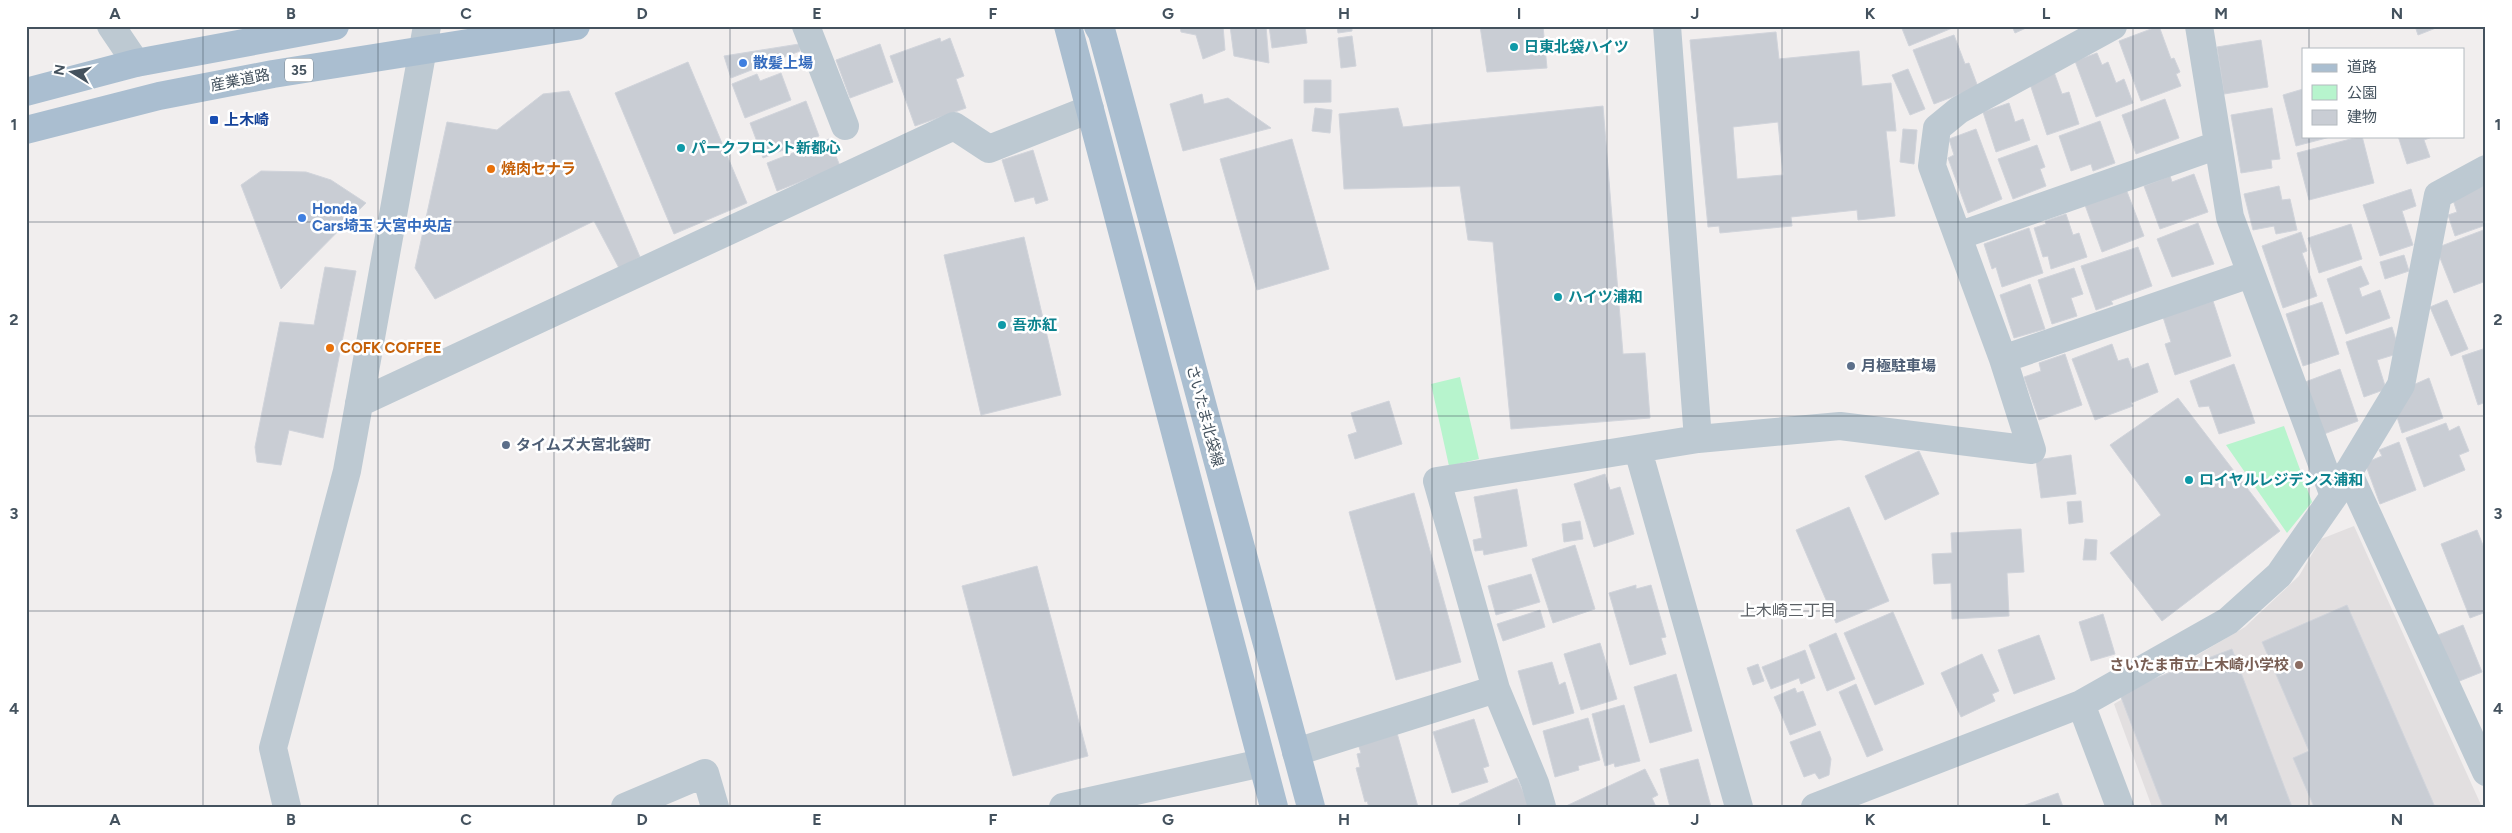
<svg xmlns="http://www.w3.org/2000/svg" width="2512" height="833" font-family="Figtree,'Noto Sans JP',sans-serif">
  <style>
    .education { fill: #e2dfe0 }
    .green { fill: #b7f4cd }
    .building { fill: #c9cdd4; stroke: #d1d4db; fill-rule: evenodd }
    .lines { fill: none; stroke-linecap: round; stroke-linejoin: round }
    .minor { stroke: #bdc9d2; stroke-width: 28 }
    .major { stroke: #aabed0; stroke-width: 28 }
    .grid { fill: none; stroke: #44525e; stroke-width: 1; stroke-opacity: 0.55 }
    .culture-dot { fill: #0f9aa8; stroke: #fff; stroke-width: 2 }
    .shop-dot { fill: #3f7fe0; stroke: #fff; stroke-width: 2 }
    .transit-dot { fill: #1a4fb4; stroke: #fff; stroke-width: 2 }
    .food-dot { fill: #e8710a; stroke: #fff; stroke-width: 2 }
    .service-dot { fill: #5c6f8a; stroke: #fff; stroke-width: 2 }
    .education-dot { fill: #8d6e63; stroke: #fff; stroke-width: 2 }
    .labels { text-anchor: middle; stroke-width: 5; stroke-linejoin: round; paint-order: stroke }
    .shield { fill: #fff; stroke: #7c868e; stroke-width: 1 }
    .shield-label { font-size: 14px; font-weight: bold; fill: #44525e }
    .culture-label { font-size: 15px; font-weight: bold; fill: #0d838f; stroke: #fff; text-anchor: start }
    .shop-label { font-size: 15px; font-weight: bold; fill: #366cbe; stroke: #fff; text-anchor: start }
    .street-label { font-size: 15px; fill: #44525e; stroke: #fff }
    .transit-label { font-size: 15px; font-weight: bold; fill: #164399; stroke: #fff; text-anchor: start }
    .food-label { font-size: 15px; font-weight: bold; fill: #c56008; stroke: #fff; text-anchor: start }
    .service-label { font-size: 15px; font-weight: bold; fill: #4e5e75; stroke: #fff; text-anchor: start }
    .education-label { font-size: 15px; font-weight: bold; fill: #785e54; stroke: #fff; text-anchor: end }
    .neighbourhood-label { font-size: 16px; fill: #5a5f64; stroke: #fff }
    .neatline { fill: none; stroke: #44525e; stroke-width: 2 }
    .grid-label { font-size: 16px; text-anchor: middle; font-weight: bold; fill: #44525e }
  </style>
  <rect width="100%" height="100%" fill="#f1eeee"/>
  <path class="education" d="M2354,526L2482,807H2152L2114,704L2245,627L2299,576L2321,539Z"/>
  <path class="green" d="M1460,377L1479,459L1449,466L1431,384Z
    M2284,426L2312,502L2287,533L2226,445Z"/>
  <path class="building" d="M1180,26H1223L1225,50L1203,59L1196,35L1181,32Z
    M1230,26H1266L1269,63L1234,56Z
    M1269,26H1305L1307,43L1272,48Z
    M1337,26H1352V31L1338,33Z
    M1480,26H1543L1547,68L1487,72Z
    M1901,26H1957L1909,46Z
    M2012,26H2025L2026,28L2015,33Z
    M2159,26L2171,59L2174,58L2180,72L2176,74L2181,86L2141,101L2119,41Z
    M2415,26H2441L2418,35Z
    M1776,32L1779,59L1859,51L1862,86L1891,83L1896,131H1886L1895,216L1858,220L1857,210L1791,217L1792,226L1720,233L1719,226L1708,227L1690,40ZM1778,122L1783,175L1737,179L1733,127Z
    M1954,35L1965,64L1969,63L1978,87L1934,104L1913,50Z
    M1352,36L1356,66L1341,68L1338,38Z
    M940,38L941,42L950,38L964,76L956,79L966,108L915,126L890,56Z
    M2261,40L2268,87L2224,94L2217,47Z
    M799,44L800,51L731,78L724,56Z
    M880,44L893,82L850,98L836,60Z
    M2097,53L2102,65L2108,62L2116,83L2124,79L2133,103L2096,117L2075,61Z
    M688,62L747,203L674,234L615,93Z
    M1908,69L1925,109L1910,115L1892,75Z
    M2054,72L2062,94L2069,92L2079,124L2047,135L2029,81Z
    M781,73L791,100L745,118L732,84L757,74L760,81Z
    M1304,80H1331V102L1304,103Z
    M2303,89V136H2334L2296,146L2283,95Z
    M569,91L640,257L619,268L594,221L435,299L415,268L447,122L497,130L543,94Z
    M1202,94L1204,104L1228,98L1271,128L1183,151L1170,104Z
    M2165,99L2179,138L2136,154L2122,115Z
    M806,101L819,136L763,158L750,123Z
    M2009,103L2015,122L2023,119L2030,140L1996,152L1983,112Z
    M1603,106L1623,354L1645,353L1650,418L1511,429L1493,242L1468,240L1460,186L1344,189L1339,114L1398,108L1403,127Z
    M1315,108L1332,110L1330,133L1312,131Z
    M2272,108L2280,159L2271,160L2272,168L2241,173L2231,115Z
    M2100,121L2115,163L2093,171L2091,164L2071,171L2059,136Z
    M1903,129L1917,130L1914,164L1900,162Z
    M1976,129L2002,199L1968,213L1948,158L1954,155L1949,139Z
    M2362,136L2374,183L2309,200L2297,153Z
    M2398,136H2435L2424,140L2430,157L2407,164Z
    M829,139L840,166L777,191L767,163Z
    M1292,139L1329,269L1257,290L1220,159Z
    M2037,145L2045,167L2040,169L2046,186L2013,199L1998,159Z
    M1033,150L1048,200L1036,204L1034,197L1015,202L1002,160Z
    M261,171L306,172L331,180L366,203L281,289L241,185Z
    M2194,174L2208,212L2160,229L2144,186L2170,176L2172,182Z
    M2486,185V225L2455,236L2448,215L2457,212L2452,197Z
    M2279,186L2282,200L2290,199L2297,230L2276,234L2274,226L2253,230L2244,194Z
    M2126,189L2144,236L2102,252L2085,205Z
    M2411,189L2416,206L2402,211L2413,245L2380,256L2363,205Z
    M2066,214L2073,235L2079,233L2087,257L2051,269L2048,256L2043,257L2034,228L2046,224L2045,221Z
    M2198,223L2214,264L2172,277L2157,239Z
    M2351,224L2362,259L2319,273L2308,238Z
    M2029,228L2043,273L2002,287L1996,267L1992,269L1984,244Z
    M2486,229V281L2454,293L2436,248Z
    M2301,232L2307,251L2302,253L2317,296L2283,308L2262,246Z
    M1024,237L1061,395L981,415L944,255Z
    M2138,247L2152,286L2111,301L2113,304L2096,310L2081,266Z
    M2404,255L2409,271L2385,279L2380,262Z
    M2361,266L2369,284L2359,288L2362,297L2380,290L2390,318L2346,334L2327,279Z
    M325,267L356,271L323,438L289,430L281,465L257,462L255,447L280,322L314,325Z
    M2074,268L2083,294L2071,298L2077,316L2052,324L2038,280Z
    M2030,284L2045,329L2014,338L2000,295Z
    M2447,300L2468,349L2451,356L2430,307Z
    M2213,301L2231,356L2175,375L2165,344L2171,342L2163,317Z
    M2322,302L2339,354L2303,366L2286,314Z
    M2392,327L2400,353L2377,360L2386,389L2364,397L2346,342Z
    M2112,344L2118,361L2128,358L2132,369L2148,363L2158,392L2131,403L2133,406L2095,420L2072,359Z
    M2486,348V402L2478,405L2462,356Z
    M2065,354L2082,405L2039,420L2024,377L2041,371L2039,363Z
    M2234,364L2255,423L2219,434L2209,406L2199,407L2190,381Z
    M2340,369L2358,421L2324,434L2305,382Z
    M2429,378L2443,418L2402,433L2397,417L2413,385Z
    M2178,398L2280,531L2162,621L2110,553L2161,515L2110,445Z
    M1389,401L1402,444L1355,459L1348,435L1357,432L1351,413Z
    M2446,423L2449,431L2459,426L2469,451L2459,455L2465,470L2424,487L2406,438Z
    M2399,442L2416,490L2380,504L2365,463L2382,456L2379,450Z
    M1919,451L1939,494L1885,520L1865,476Z
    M2071,455L2076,494L2041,498L2036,460Z
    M1605,474L1610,490L1620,487L1634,534L1594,547L1574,484Z
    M1517,489L1527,546L1484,555L1483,550L1475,551L1473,540L1482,538L1474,497Z
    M1414,493L1461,662L1396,680L1349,512Z
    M2081,501L2083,522L2069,524L2067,502Z
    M1849,507L1889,601L1836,623L1796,530Z
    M1580,521L1583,539L1564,542L1562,524Z
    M2021,529L2024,572L2007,573L2009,616L1952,619L1951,583L1934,584L1932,554L1952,553L1951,533Z
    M2477,530L2486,553V612L2470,618L2441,544Z
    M2085,539L2097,540L2096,560H2083Z
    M1575,545L1595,609L1553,623L1532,559Z
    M1037,566L1088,756L1013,776L962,586Z
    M1531,574L1540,602L1496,615L1488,586Z
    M1636,585V589L1651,585L1666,637L1661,638L1666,654L1630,665L1609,593Z
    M2347,605L2435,807H2314L2293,758L2309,751L2262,642Z
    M1540,610L1545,627L1503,641L1497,624Z
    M1893,612L1924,684L1875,705L1844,633Z
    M2103,614L2115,654L2091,661L2079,622Z
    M2463,625L2482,672L2452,684L2433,637Z
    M1836,633L1855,679L1827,691L1809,645Z
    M2039,635L2055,679L2014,694L1998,650Z
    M1600,643L1617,699L1581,710L1564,654Z
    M2232,649L2292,807H2163L2119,692Z
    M1805,650L1815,678L1801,684L1799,678L1771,689L1762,667Z
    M1982,654L1999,691L1992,694L1995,701L1961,717L1941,673Z
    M1552,662L1559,685L1565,682L1574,713L1533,725L1518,671Z
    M1758,664L1764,681L1753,685L1747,668Z
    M1676,674L1692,731L1650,743L1634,687Z
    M1856,684L1883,750L1867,757L1839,692Z
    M1795,688L1797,693L1803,691L1816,725L1790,735L1774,697Z
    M1624,705L1640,761L1615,767L1614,763L1605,766L1592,714Z
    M1588,718L1600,760L1578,766L1579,770L1555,777L1543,731Z
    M1474,719L1489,766L1483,768L1488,782L1452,793L1433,732Z
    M1820,731L1831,759L1829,775L1819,779L1815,773L1804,777L1790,742Z
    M1397,733L1418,807H1369L1367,801L1365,802L1356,768L1360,767L1357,754L1361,753L1358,744Z
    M1698,759L1711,807H1670L1660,769Z
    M1645,769L1658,795L1652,798L1656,807H1564Z
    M1517,778L1530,807H1460L1459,804Z
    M2058,793L2063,807H2020Z"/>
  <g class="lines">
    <path class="minor" d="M111,26L136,63
      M806,26L845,126
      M2199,26L2230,217L2334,496
      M1958,236L2218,145
      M2003,359L2250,274
      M359,403L954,126L989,149L1090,109
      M1698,439L1840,426L2032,450L2003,359L1932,166L1937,128L1959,110L2113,26
      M1638,450L1739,807
      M2348,472L2486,772
      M2081,704L2120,807
      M1296,752L1496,689
      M287,807L273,748L347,471L427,26
      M625,807L705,773L715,807
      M1063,807L1262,763
      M1542,807L1535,783L1496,689L1437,481L1698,439L1667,26
      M1815,807L2081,704L2228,621L2279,575L2334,496L2401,385L2438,195L2486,169"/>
    <path class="major" d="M1068,26L1274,807
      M1098,26L1102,33L1311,807
      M26,92L136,63L335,26
      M26,130L159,96L273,74L576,26"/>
  </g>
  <path class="grid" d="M203,26V807M378,26V807M554,26V807M730,26V807M905,26V807M1080,26V807M1256,26V807M1432,26V807M1607,26V807M1782,26V807M1958,26V807M2133,26V807M2309,26V49M2309,136V807M26,222H2486M26,416H2486M26,611H2486"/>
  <g class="culture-dot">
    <circle cx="1514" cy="47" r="5"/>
    <circle cx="681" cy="148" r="5"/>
    <circle cx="1558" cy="297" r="5"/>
    <circle cx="1002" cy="325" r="5"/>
    <circle cx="2189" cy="480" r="5"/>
  </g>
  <g class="shop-dot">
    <circle cx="743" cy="63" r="5"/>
    <circle cx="302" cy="218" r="5"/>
  </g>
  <rect class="transit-dot" x="209" y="115" width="10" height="10" rx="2.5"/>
  <g class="food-dot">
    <circle cx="491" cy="169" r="5"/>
    <circle cx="330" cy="348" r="5"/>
  </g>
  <g class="service-dot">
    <circle cx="1851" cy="366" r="5"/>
    <circle cx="506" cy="445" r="5"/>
  </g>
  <circle class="education-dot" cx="2299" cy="665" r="5"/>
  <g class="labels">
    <rect class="shield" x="285" y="58.5" width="28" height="23" rx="4"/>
    <g class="shield-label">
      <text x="299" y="75">35</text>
    </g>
    <g class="culture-label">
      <text x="1524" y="52">日東北袋ハイツ</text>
      <text x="691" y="153">パークフロント新都心</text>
      <text x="1568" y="302">ハイツ浦和</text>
      <text x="1012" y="330">吾亦紅</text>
      <text x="2199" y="485">ロイヤルレジデンス浦和</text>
    </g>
    <g class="shop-label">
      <text x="753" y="68">散髪上場</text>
      <text x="312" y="214">Honda<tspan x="312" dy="17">Cars埼玉 大宮中央店</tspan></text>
    </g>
    <g class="street-label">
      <text transform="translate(240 80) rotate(-11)" y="5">産業道路</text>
      <text transform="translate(1205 416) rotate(75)" y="5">さいたま北袋線</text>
    </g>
    <g class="transit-label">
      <text x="224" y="125">上木崎</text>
    </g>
    <g class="food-label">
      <text x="501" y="174">焼肉セナラ</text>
      <text x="340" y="353">COFK COFFEE</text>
    </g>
    <g class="service-label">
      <text x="1861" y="371">月極駐車場</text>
      <text x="516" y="450">タイムズ大宮北袋町</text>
    </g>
    <g class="education-label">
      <text x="2289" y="670">さいたま市立上木崎小学校</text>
    </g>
    <g class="neighbourhood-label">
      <text x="1788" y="616">上木崎三丁目</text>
    </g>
  </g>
  <rect width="2512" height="833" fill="none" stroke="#ffffff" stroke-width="55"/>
  <rect x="2302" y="48" width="162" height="90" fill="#ffffff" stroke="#b4babf"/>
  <rect x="2312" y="64" width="25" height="8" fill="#aabed0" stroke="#b4babf"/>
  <text x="2347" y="72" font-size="15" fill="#44525e">道路</text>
  <rect x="2312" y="85" width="25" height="15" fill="#b7f4cd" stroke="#b4babf"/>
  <text x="2347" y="98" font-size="15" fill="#44525e">公園</text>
  <rect x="2312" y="110" width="25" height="15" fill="#c9cdd4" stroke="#b4babf"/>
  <text x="2347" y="122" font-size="15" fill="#44525e">建物</text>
  <g transform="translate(72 72) rotate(280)" stroke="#ffffff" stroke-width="4" paint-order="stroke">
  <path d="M0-4L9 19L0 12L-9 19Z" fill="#44525e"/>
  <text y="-8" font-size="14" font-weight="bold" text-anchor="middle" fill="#44525e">N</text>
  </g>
  <rect x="28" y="28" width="2456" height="778" class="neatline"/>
  <g class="grid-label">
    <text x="115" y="19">A</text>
    <text x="291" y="19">B</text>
    <text x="466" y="19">C</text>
    <text x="642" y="19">D</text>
    <text x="817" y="19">E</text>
    <text x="993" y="19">F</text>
    <text x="1168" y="19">G</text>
    <text x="1344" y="19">H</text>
    <text x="1519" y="19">I</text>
    <text x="1695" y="19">J</text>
    <text x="1870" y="19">K</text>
    <text x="2046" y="19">L</text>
    <text x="2221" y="19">M</text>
    <text x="2397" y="19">N</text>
    <text x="14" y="130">1</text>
    <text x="2498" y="130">1</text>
    <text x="14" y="325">2</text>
    <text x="2498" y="325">2</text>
    <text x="14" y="519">3</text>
    <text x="2498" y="519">3</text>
    <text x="14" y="714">4</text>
    <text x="2498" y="714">4</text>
    <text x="115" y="825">A</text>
    <text x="291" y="825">B</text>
    <text x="466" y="825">C</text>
    <text x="642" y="825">D</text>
    <text x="817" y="825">E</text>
    <text x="993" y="825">F</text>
    <text x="1168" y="825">G</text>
    <text x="1344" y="825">H</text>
    <text x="1519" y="825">I</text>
    <text x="1695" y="825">J</text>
    <text x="1870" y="825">K</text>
    <text x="2046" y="825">L</text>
    <text x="2221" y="825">M</text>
    <text x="2397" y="825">N</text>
  </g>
</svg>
